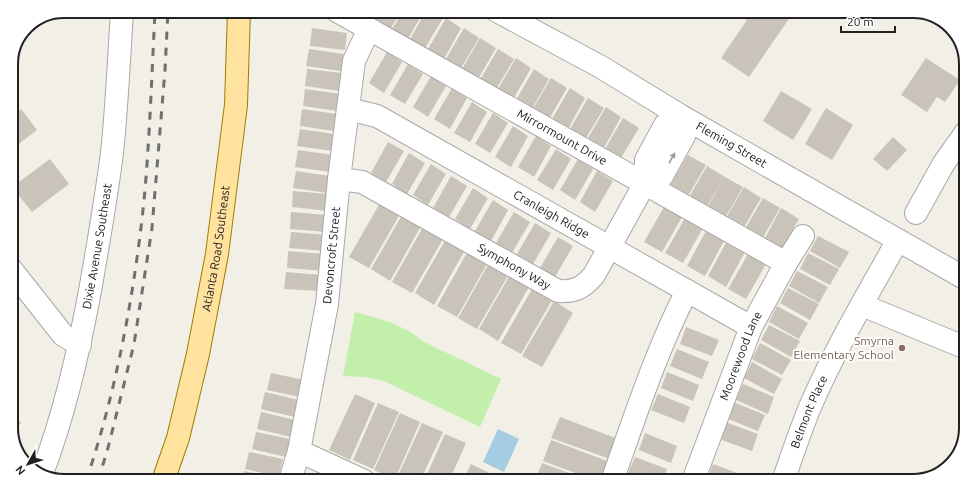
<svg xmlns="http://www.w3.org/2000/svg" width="977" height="492" font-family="Ubuntu,sans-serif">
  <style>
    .grass { fill: #c2efaa }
    .water { fill: #a4cce2 }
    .building { fill: #cac3b9 }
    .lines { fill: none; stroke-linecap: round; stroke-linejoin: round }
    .minor-casing { stroke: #a8a8a8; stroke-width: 24 }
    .major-casing { stroke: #9d7e00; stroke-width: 24 }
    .minor { stroke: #fff; stroke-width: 22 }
    .major { stroke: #ffe29e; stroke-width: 22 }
    .rail { stroke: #6f6f6f; stroke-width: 3; stroke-dasharray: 8 8; stroke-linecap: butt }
    .oneway { fill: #9b9b9b }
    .education-dot { fill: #8d6e63; stroke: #fff; stroke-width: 1.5 }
    .labels { text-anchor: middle; stroke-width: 3.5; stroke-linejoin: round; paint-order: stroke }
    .street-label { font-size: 12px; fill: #212121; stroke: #fff }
    .education-label { font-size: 12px; fill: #785e54; stroke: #fff; text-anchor: end }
    .rim { fill: none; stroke: #212121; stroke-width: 2 }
  </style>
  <rect width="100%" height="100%" fill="#f2efe7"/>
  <path class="grass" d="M355,312L390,322L409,331L424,342L501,379L480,427L384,381L364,377L343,376Z"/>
  <path class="water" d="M498,429L519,439L504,472L483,462Z"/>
  <path class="building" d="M357,11H377L372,20Z
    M380,11H401L391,28L375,19Z
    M403,11H424L408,39L392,29Z
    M426,11H432L443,18L425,48L410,39Z
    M736,11H776L781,14L783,11H790L793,13L749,77L721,58L747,20L736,12Z
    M446,18L461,28L444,59L428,49Z
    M312,28L347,33L345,50L310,46Z
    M464,28L479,38L461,68L446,59Z
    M480,38L496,48L478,79L462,69Z
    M309,49L344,54L341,71L306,66Z
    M498,49L514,59L496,89L480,80Z
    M387,52L402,62L384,93L369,83Z
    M516,58L531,68L514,98L498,89Z
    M926,58L960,80L945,102L937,97L927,112L901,95Z
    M408,64L423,74L405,104L390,95Z
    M307,69L342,73L340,91L305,86Z
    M534,69L549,79L532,109L516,100Z
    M431,76L446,86L428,117L413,107Z
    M551,78L567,88L549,119L533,109Z
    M452,88L467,98L450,129L434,119Z
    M570,88L585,98L568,129L552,119Z
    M305,89L340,94L337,111L303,106Z
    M781,91L812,109L793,140L763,121Z
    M588,98L604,108L586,138L570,129Z
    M472,102L487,112L470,142L454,133Z
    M606,107L621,117L604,148L588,138Z
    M826,108L853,125L832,160L805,144Z
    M21,109L37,130L11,150V117Z
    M302,109L337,114L334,131L300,126Z
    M493,113L508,123L490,153L475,144Z
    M623,118L639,128L621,158L605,149Z
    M513,126L528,136L511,167L495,157Z
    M300,129L334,134L332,151L297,146Z
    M536,136L551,146L534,177L518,167Z
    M893,137L907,150L887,171L873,159Z
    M388,142L404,151L386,182L371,173Z
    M556,149L571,159L553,190L537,180Z
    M298,150L333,155L330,172L295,167Z
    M409,153L425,163L407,194L392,184Z
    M688,155L706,165L688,196L670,186Z
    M50,159L69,184L32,212L12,187Z
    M578,159L593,169L575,200L560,190Z
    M431,164L446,174L428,205L413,195Z
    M707,166L725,177L706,208L689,197Z
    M296,171L330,176L328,193L293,188Z
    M597,171L613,181L595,212L580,202Z
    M451,176L467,186L449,217L433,208Z
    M725,177L743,187L725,218L707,208Z
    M744,187L761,198L743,229L726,218Z
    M473,188L488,198L470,229L455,219Z
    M293,191L329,194L328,211L292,207Z
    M763,198L780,208L762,239L745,229Z
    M493,200L508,210L491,241L475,231Z
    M380,203L400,214L369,268L349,257Z
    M664,207L682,217L662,252L644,242Z
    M781,208L799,219L781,250L764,240Z
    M291,212L327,215L326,232L290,229Z
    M514,212L530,222L512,253L496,243Z
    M402,215L421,226L390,281L371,269Z
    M685,218L703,228L683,263L665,253Z
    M535,223L551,233L533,264L517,254Z
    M423,227L443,239L412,293L392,282Z
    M706,231L724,241L705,276L687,266Z
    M291,232L327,235L325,251L289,248Z
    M818,236L849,252L840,268L810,251Z
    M558,237L573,246L555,277L540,268Z
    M446,239L465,250L434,305L415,293Z
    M727,241L745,252L726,287L708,276Z
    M288,251L324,254L323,271L287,268Z
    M468,251L488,262L457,317L437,306Z
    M808,253L839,269L830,285L800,269Z
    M748,254L766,264L746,299L728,289Z
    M489,263L509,274L477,329L458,318Z
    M797,271L828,287L819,303L789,286Z
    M286,272L322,275L320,291L284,289Z
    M510,275L529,287L498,341L479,329Z
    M788,288L819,304L810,320L780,303Z
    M532,289L552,300L521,354L501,343Z
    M554,301L573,313L542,367L522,356Z
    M777,306L808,323L799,339L769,322Z
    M769,325L800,341L791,357L761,340Z
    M686,327L719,340L712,356L680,344Z
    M760,343L791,360L782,375L752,359Z
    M677,349L709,362L702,379L670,366Z
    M752,362L782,379L774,394L744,378Z
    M667,372L699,385L693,401L661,388Z
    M271,373L304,380L300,397L267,390Z
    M743,384L774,397L768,414L736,400Z
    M265,392L299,400L295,417L261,409Z
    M355,394L375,403L350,460L329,450Z
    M658,394L690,407L684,423L651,410Z
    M733,402L765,415L758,431L726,418Z
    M378,403L399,412L373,469L353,460Z
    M261,412L295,420L291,437L257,429Z
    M400,413L420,422L395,479L374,470Z
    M560,417L618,439L610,459L551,438Z
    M11,418L21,422L13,438L11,432Z
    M725,422L758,434L752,451L719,439Z
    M422,423L443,432L420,481H400L396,480Z
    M256,432L290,439L286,457L252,449Z
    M645,433L677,446L671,463L639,450Z
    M445,434L466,443L449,481H424Z
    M551,440L610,462L602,481H597L543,461Z
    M249,452L283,459L279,477L245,469Z
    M635,457L667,469L662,481H649L628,473Z
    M542,463L590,481H535Z
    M471,464L506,481H463Z
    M713,464L745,476L743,481L707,480Z
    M244,471L277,478V481H242Z"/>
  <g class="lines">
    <defs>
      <g id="minor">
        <path id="s1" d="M337,11L786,263"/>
        <path id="s2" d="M497,11L601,67L681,116L966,279"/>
        <path id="s3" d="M348,109L377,116L751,327"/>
        <path id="s4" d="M339,179L362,182L558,291C575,292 583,288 594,275L645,183L646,160L665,125L681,116L684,136L662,176L645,183"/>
        <path d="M916,213L944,163L966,132"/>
        <path d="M11,269L63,335L80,345"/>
        <path d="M862,305L966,348"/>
        <path d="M299,451L364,481"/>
        <path id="s5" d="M41,476C64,416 78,354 90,291C98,245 106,200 112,153C117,106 119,58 122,11"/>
        <path id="s6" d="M290,481L299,451L327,304L339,179L354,61L369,29"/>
        <path d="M612,481C635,417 656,351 687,291"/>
        <path id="s7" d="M693,481L751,327L786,263L803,236"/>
        <path id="s8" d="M783,481C792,456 800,431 810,407C835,349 867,295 898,240"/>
      </g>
      <g id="major">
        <path id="s9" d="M163,481L178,438L198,354L217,254L236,105L239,11"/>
      </g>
    </defs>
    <use href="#minor" class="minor-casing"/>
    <use href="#major" class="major-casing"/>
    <use href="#minor" class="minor"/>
    <use href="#major" class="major"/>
    <path class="rail" d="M86,481C117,390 136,285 145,190C150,130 152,71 155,11
      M98,481L108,448L134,344L152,228L165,70L168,11"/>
  </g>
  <defs><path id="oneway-solid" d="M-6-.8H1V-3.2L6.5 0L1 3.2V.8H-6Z"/></defs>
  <use class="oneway" href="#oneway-solid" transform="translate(672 158) rotate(-61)"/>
  <circle class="education-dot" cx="902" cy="348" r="4"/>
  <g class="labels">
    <g class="street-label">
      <text dy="4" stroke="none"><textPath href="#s1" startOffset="258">Mirrormount Drive</textPath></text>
      <text dy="4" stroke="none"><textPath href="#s2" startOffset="270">Fleming Street</textPath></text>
      <text dy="4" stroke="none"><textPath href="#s3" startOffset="230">Cranleigh Ridge</textPath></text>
      <text dy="4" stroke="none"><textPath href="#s5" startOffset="237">Dixie Avenue Southeast</textPath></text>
      <text dy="4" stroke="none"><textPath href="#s9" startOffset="239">Atlanta Road Southeast</textPath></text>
      <text dy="4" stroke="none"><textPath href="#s6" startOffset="230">Devoncroft Street</textPath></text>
      <text dy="4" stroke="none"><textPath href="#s4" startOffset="197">Symphony Way</textPath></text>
      <text dy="4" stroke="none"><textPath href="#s7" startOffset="134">Moorewood Lane</textPath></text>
      <text dy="4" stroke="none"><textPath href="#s8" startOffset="74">Belmont Place</textPath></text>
    </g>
    <g class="education-label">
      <text x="894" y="345">Smyrna<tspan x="894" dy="14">Elementary School</tspan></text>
    </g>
  </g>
  <path d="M0 0H977V492H0ZM64 18H913A46 46 0 0 1 959 64V428A46 46 0 0 1 913 474H64A46 46 0 0 1 18 428V64A46 46 0 0 1 64 18Z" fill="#fff" fill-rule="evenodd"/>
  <path class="rim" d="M64 18H913A46 46 0 0 1 959 64V428A46 46 0 0 1 913 474H64A46 46 0 0 1 18 428V64A46 46 0 0 1 64 18Z"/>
  <g transform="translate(28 464) rotate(231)" stroke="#ffffff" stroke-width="3" paint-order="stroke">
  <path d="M0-3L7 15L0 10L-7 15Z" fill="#212121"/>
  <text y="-6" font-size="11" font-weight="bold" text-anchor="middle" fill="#212121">N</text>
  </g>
  <path d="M841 26v6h54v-6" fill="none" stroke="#212121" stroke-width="2"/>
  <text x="847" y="26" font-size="12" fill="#212121" stroke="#ffffff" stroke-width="3" paint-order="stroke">20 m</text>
</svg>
